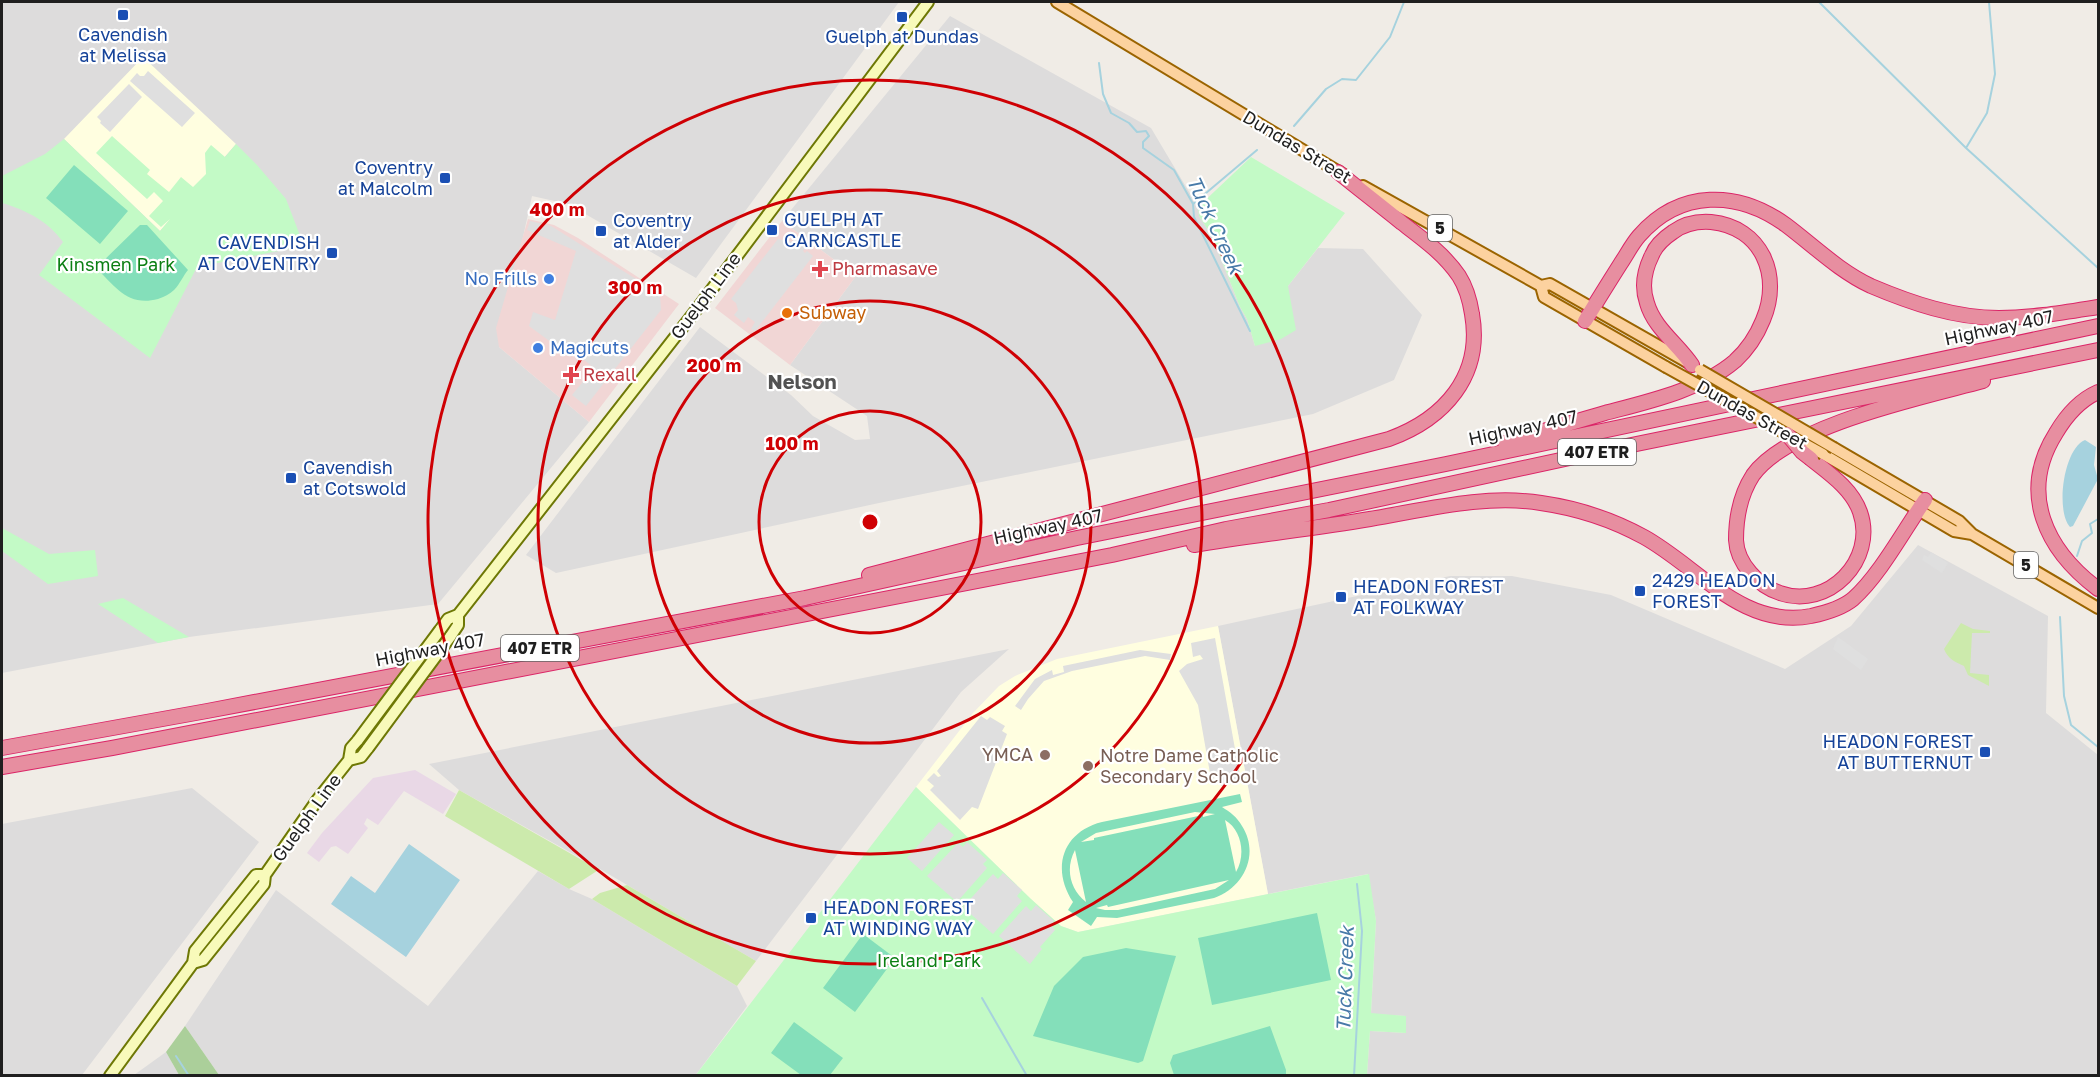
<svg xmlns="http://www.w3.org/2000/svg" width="2100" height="1077" font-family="'Golos Text',sans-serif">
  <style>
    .residential { fill: #dddcdc }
    .commercial { fill: #f1d6d5 }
    .industrial { fill: #e9d8e6 }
    .education { fill: #fffee0 }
    .grass { fill: #cceaac }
    .forest { fill: #abcf9a }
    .park { fill: #c3fac6 }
    .pitch { fill: #84dfba; fill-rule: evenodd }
    .parking { fill: #dfdfdf }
    .water { fill: #a6d2de }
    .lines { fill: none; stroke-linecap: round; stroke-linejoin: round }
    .stream { stroke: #a6d2de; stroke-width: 2 }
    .secondary-casing { stroke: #6e7805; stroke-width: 14 }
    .primary-casing { stroke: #9b6400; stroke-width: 14 }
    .motorway-casing { stroke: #db2567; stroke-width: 16 }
    .secondary { stroke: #f8faba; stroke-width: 10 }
    .primary { stroke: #fcd29f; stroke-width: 10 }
    .motorway { stroke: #e78ea0; stroke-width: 14 }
    .secondary-bridge-casing { stroke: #6e7805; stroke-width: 14; stroke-linecap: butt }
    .primary-bridge-casing { stroke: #9b6400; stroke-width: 14; stroke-linecap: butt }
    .motorway-bridge-casing { stroke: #db2567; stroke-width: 16; stroke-linecap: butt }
    .secondary-bridge { stroke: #f8faba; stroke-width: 10 }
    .primary-bridge { stroke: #fcd29f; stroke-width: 10 }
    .motorway-bridge { stroke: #e78ea0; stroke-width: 14 }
    .ring { fill: none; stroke: #cf0004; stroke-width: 3 }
    .transit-dot { fill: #1a4fb4; stroke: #fff; stroke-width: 2 }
    .health-dot { fill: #e0444e; stroke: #fff; stroke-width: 2 }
    .shop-dot { fill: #3f7fe0; stroke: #fff; stroke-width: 2 }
    .food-dot { fill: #e8710a; stroke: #fff; stroke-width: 2 }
    .education-dot { fill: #8d6e63; stroke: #fff; stroke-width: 2 }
    .labels { text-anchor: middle; stroke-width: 4.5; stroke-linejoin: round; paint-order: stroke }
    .shield { fill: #fff; stroke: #626262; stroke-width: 1.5 }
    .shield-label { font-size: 16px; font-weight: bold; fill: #1f1f1f }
    .transit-label { font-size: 18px; fill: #164399; stroke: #fff; text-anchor: start }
    .street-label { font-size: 18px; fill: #1f1f1f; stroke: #fff }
    .park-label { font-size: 18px; fill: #0b7f13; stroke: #fff }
    .health-label { font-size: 18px; fill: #be3a42; stroke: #fff; text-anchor: start }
    .shop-label { font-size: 18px; fill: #366cbe; stroke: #fff; text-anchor: end }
    .food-label { font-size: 18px; fill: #c56008; stroke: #fff; text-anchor: start }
    .education-label { font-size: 18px; fill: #785e54; stroke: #fff; text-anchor: end }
    .water-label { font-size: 20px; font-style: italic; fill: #487aa8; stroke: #fff }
    .neighbourhood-label { font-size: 20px; font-weight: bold; fill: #525252; stroke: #fff }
    .centre { fill: #cf0004; stroke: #fff; stroke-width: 3 }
    .ring-label { font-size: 18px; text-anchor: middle; font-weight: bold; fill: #cf0004; stroke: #fff; stroke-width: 4.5; stroke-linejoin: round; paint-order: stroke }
  </style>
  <rect width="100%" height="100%" fill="#f0ece6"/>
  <path class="residential" d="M2,2H899L696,278L568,204L532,196L499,347L589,422L438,604L189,637L2,673Z
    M950,16L1151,128L1198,207L1199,216L1212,236L1240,307L1247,319L1255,346L1288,286L1318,248L1363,249L1422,315L1394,380L1313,414L879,503L556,573L526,555L700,327L791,395L813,416L855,440L870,439L867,416L790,365L856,276L782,221Z
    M1918,545L2048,616L2046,713L2098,755V1075H1367L1370,1031L1406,1033V1016L1371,1014L1376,921L1368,874L1268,894L1218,626L1450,576H1512L1611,595L1785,669L1851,626Z
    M1009,649L961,692L756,961L600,869L459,790L429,764Z
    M192,788L259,842L82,1075H2V824Z
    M538,871L569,889L592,899L737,986L747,1006L695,1076L219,1075L185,1026L276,890L428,1006Z
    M166,1052L179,1075H134Z"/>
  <path class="commercial" d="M528,219L554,225L578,238L679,304L589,422L499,347L496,328Z
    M782,221L856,276L790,365L715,308Z"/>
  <path class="industrial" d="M415,770L456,794L443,814L404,791L378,825L367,818L364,824L368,828L348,854L336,846L331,847L319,862L307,853L322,833L373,778Z"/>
  <path class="education" d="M143,57L236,144L160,231L64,139Z
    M1218,626L1268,894L1078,932L1061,926L1031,899L916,787L973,713L999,686L1015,676L1057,659Z"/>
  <path class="grass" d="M1961,623L1973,629L1990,631V633H1972L1970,673L1989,675V686L1968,675L1964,666C1955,662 1948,659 1944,649Z
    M459,790L589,864L600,869L569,889L445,816Z
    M627,885L756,961L737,986L592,899L600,893Z"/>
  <path class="forest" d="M185,1026L219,1075H179L166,1052Z"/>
  <path class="park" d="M112,136L150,170L147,174L169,192L181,177L193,187L206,174L205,153L211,145L225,157L236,144L257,165L286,199L304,246L197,267L150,358L39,275L63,242C48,221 26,210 2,203V176L45,154L64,139L160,231L170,219L161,227L149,216L163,201L154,192L147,199L96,153Z
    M1251,157L1345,213L1288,286L1296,330L1281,339L1255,346L1247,319L1240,307L1212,236L1199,216L1198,207Z
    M2,528L49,554L95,550L98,576L48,584L2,551Z
    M123,598L189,637L158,643L98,604Z
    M916,787L1031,899L1061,926L1078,932L1369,874L1376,921L1371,1013L1406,1016V1033L1370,1031L1367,1075L695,1076Z"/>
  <path class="pitch" d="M74,165L128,211L100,244L46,198Z
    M140,225H147L188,270C183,276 180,284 174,290C170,294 164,297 158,299C128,307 116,287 96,268Z
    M1240,794L1242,802L1222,807C1230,812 1237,817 1242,826C1260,854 1244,888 1214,898L1117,918L1097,917L1091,926L1068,910L1073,902C1051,869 1062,832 1102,822ZM1195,812L1215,814L1203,817V815L1094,838V840L1081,842L1096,833ZM1225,820C1242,830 1246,855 1236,872ZM1075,850L1086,902C1070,889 1065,869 1075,850ZM1229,880L1215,889L1118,910H1105L1096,908L1107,905L1108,907Z
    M1317,913L1331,980L1212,1005L1198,938Z
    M863,934L895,958L855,1012L823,988Z
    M1126,948L1176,956L1143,1061L1138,1063L1033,1036L1054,986L1083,957Z
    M794,1022L843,1058L830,1075H801L771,1053Z
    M1270,1026L1286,1070V1075H1174L1170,1063L1173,1055Z"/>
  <path class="parking" d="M148,71L195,113L182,127L130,81L137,73L140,76H144Z
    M129,84L142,97L110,132L100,123L101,121L97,117Z
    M530,221L551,226L660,294L661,310L586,406L572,395L594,368L563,342L559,348L529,326L533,312L555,320L576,251L527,230Z
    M795,238L807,245L803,251L805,253L807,251L813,256L755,331L751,329L755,322L748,317L744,323L734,315L738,310L736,303L731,299L778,239L792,242Z
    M1931,552L1948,563L1942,573L1922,560L1924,555L1928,557Z
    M1838,637L1868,659L1861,670L1833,649Z
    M1215,638L1241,782L1221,786L1220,777L1211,779L1198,705L1179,671L1187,664L1203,659L1200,655L1193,657L1191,643Z
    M1140,650L1171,654L1170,660L1145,656L1072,671L1044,681L1028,699L1021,710L1015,706L1035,679L1052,670L1053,675L1064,672L1063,666Z
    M981,716L987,720L990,717L1005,726L1002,731L1007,734L978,809L972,807L960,820L930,790L934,786L927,780L934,773L938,777L941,776L937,771Z
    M939,822L954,835L922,871L907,858Z
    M967,842L987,860L983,864L987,868L957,902L927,876L958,843L963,847Z
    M1003,873L1022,890L1017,896L1022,901L993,934L963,907L993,874L998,879Z
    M1036,905L1054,921L1051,925L1055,930L1040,947L1042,949L1030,964L999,936L1026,906L1031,911Z"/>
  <path class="water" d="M2085,440L2096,447L2094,465L2098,479L2073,526L2070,527C2055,510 2064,448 2085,440Z
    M409,844L460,880L406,957L331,904L351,876L375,893Z"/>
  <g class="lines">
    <path class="stream" d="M1819,2L1966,148L2098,268
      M1099,63L1103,94L1111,113L1129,123L1137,132L1146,131L1149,136L1143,142V148L1174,170L1193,204L1194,217L1250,331
      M1294,126L1326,89L1342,79L1356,80L1390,37L1404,2
      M1966,148L1987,113L1995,74L1989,2
      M1193,204L1257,150
      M2077,556L2082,541L2092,533L2090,524L2098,519
      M2060,617L2064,696L2071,725L2098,747
      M982,998L1027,1076
      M176,1056L189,1076
      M1354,1076L1362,931L1357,884"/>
    <defs>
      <path id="secondary" d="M440,630L448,619L458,615L700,305L928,2
        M450,637L458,625V615
        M349,760L361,757L368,748
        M193,963L203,960L264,884L265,875L318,799L349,760L351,748L358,740
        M110,1076L193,963L195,951L256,875H265"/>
      <path id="primary" d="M1057,2L1344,175
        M1363,186L1541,286L1550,284L1687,362
        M1541,286L1544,297L1666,367
        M1834,448L1959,521L1972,534L2098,608
        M1823,454L1954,531L1972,534"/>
      <path id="motorway" d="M1585,321C1597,301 1609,282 1621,263C1627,254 1632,244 1639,236C1680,189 1738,190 1786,225C1814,246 1839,271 1871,286C1911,303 1955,318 1999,318C2032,318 2066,312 2098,307
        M2098,392C2080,400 2066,416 2056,433C2018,493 2046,550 2098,589
        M1505,443C1538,432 1571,423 1605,413C1647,402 1701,390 1735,361C1747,350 1757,335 1763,320C1782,276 1762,227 1711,222C1697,221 1684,224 1673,232C1664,238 1656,245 1652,255C1644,271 1641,286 1647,303C1654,328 1678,344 1692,365
        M1811,459C1830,474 1852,489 1860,512C1877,560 1828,610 1780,593C1758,586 1737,563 1736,540C1736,516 1740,495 1753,475C1789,425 1924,397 1983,381
        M1194,545C1253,535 1311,529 1370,519C1425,510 1484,494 1541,503C1576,508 1613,520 1644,537C1698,567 1743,629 1811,616C1825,613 1842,608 1853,599C1880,575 1904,530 1925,500
        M869,575L1389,439C1444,419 1483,376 1472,314C1470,301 1466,287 1459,276C1444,254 1423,239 1402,223C1381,206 1359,189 1338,172
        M2,748L207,711L805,598L1077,538L1446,464L2098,326
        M2,767L112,748L1112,555L1226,529L1329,510L1602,451L2098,350"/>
    </defs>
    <use href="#secondary" class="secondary-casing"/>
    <use href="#primary" class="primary-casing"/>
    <use href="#motorway" class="motorway-casing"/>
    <use href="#secondary" class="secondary"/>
    <use href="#primary" class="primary"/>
    <use href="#motorway" class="motorway"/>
    <defs>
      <path id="secondary-bridge" d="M358,740L440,630
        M368,748L450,637"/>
      <path id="primary-bridge" d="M1666,367L1823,454
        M1700,370L1834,448"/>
      <path id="motorway-bridge" d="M1787,434L1802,452L1811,459"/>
    </defs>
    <use href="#secondary-bridge" class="secondary-bridge-casing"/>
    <use href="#primary-bridge" class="primary-bridge-casing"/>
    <use href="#motorway-bridge" class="motorway-bridge-casing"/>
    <use href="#secondary-bridge" class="secondary-bridge"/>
    <use href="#primary-bridge" class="primary-bridge"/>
    <use href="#motorway-bridge" class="motorway-bridge"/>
  </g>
  <g class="ring">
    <circle cx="870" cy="522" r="111"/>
    <circle cx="870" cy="522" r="221"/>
    <circle cx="870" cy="522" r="332"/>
    <circle cx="870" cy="522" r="442"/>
  </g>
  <g class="transit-dot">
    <rect x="117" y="9" width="12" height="12" rx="3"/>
    <rect x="896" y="11" width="12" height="12" rx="3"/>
    <rect x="439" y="172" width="12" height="12" rx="3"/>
    <rect x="766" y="224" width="12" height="12" rx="3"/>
    <rect x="595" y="225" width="12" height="12" rx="3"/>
    <rect x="326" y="247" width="12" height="12" rx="3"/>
    <rect x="285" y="472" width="12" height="12" rx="3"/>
    <rect x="1634" y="585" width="12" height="12" rx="3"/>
    <rect x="1335" y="591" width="12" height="12" rx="3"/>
    <rect x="1979" y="746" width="12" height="12" rx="3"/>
    <rect x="805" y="912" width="12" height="12" rx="3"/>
  </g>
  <g class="health-dot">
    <path d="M817 260h6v6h6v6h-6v6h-6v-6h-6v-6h6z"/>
    <path d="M568 366h6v6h6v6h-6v6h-6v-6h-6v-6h6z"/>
  </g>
  <g class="shop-dot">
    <circle cx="549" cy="279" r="6"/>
    <circle cx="538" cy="348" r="6"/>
  </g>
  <circle class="food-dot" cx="787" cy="313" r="6"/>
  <g class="education-dot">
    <circle cx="1045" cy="755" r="6"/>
    <circle cx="1088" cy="766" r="6"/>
  </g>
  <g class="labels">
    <g class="shield">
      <rect x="1428" y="215" width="24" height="26" rx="4.5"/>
      <rect x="1558" y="439" width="78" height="26" rx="4.5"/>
      <rect x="2014" y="552" width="24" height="26" rx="4.5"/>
      <rect x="501" y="635" width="78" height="26" rx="4.5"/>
    </g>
    <g class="shield-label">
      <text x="1440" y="234">5</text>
      <text x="1597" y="458">407 ETR</text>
      <text x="2026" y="571">5</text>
      <text x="540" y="654">407 ETR</text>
    </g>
    <g class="transit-label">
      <text x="123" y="41" text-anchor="middle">Cavendish<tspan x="123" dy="21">at Melissa</tspan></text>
      <text x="902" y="43" text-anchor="middle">Guelph at Dundas</text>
      <text x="433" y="174" text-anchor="end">Coventry<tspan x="433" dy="21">at Malcolm</tspan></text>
      <text x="784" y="226">GUELPH AT<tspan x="784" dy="21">CARNCASTLE</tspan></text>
      <text x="613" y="227">Coventry<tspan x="613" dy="21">at Alder</tspan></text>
      <text x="320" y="249" text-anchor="end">CAVENDISH<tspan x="320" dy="21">AT COVENTRY</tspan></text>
      <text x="303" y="474">Cavendish<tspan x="303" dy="21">at Cotswold</tspan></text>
      <text x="1652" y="587">2429 HEADON<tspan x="1652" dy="21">FOREST</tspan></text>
      <text x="1353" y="593">HEADON FOREST<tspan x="1353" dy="21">AT FOLKWAY</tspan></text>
      <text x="1973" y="748" text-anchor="end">HEADON FOREST<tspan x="1973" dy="21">AT BUTTERNUT</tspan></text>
      <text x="823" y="914">HEADON FOREST<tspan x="823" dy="21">AT WINDING WAY</tspan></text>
    </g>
    <g class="street-label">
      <text transform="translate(1297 147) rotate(31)" y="6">Dundas Street</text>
      <text transform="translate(706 296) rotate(-53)" y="6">Guelph Line</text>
      <text transform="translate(1999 328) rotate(-12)" y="6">Highway 407</text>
      <text transform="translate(1752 415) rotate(29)" y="6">Dundas Street</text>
      <text transform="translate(1523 428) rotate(-12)" y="6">Highway 407</text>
      <text transform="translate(1048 527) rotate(-12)" y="6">Highway 407</text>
      <text transform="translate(430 650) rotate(-11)" y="6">Highway 407</text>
      <text transform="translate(307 818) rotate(-54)" y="6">Guelph Line</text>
    </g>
    <g class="park-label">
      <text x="116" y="271">Kinsmen Park</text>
      <text x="929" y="967">Ireland Park</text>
    </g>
    <g class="health-label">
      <text x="832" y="275">Pharmasave</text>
      <text x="583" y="381">Rexall</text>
    </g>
    <g class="shop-label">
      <text x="537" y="285">No Frills</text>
      <text x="550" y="354" text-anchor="start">Magicuts</text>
    </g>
    <g class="food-label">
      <text x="799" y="319">Subway</text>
    </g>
    <g class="education-label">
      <text x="1033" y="761">YMCA</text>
      <text x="1100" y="762" text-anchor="start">Notre Dame Catholic<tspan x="1100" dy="21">Secondary School</tspan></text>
    </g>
    <g class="water-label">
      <text transform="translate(1215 225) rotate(65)" y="7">Tuck Creek</text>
      <text transform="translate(1345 979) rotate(-88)" y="7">Tuck Creek</text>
    </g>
    <g class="neighbourhood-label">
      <text x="802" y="389">Nelson</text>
    </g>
  </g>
  <circle cx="870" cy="522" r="9" class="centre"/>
  <g class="ring-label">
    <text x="557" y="216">400 m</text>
    <text x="635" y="294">300 m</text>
    <text x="714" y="372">200 m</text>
    <text x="792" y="450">100 m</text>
  </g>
  <rect width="2100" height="1077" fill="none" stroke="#1f1f1f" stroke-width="6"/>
</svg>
